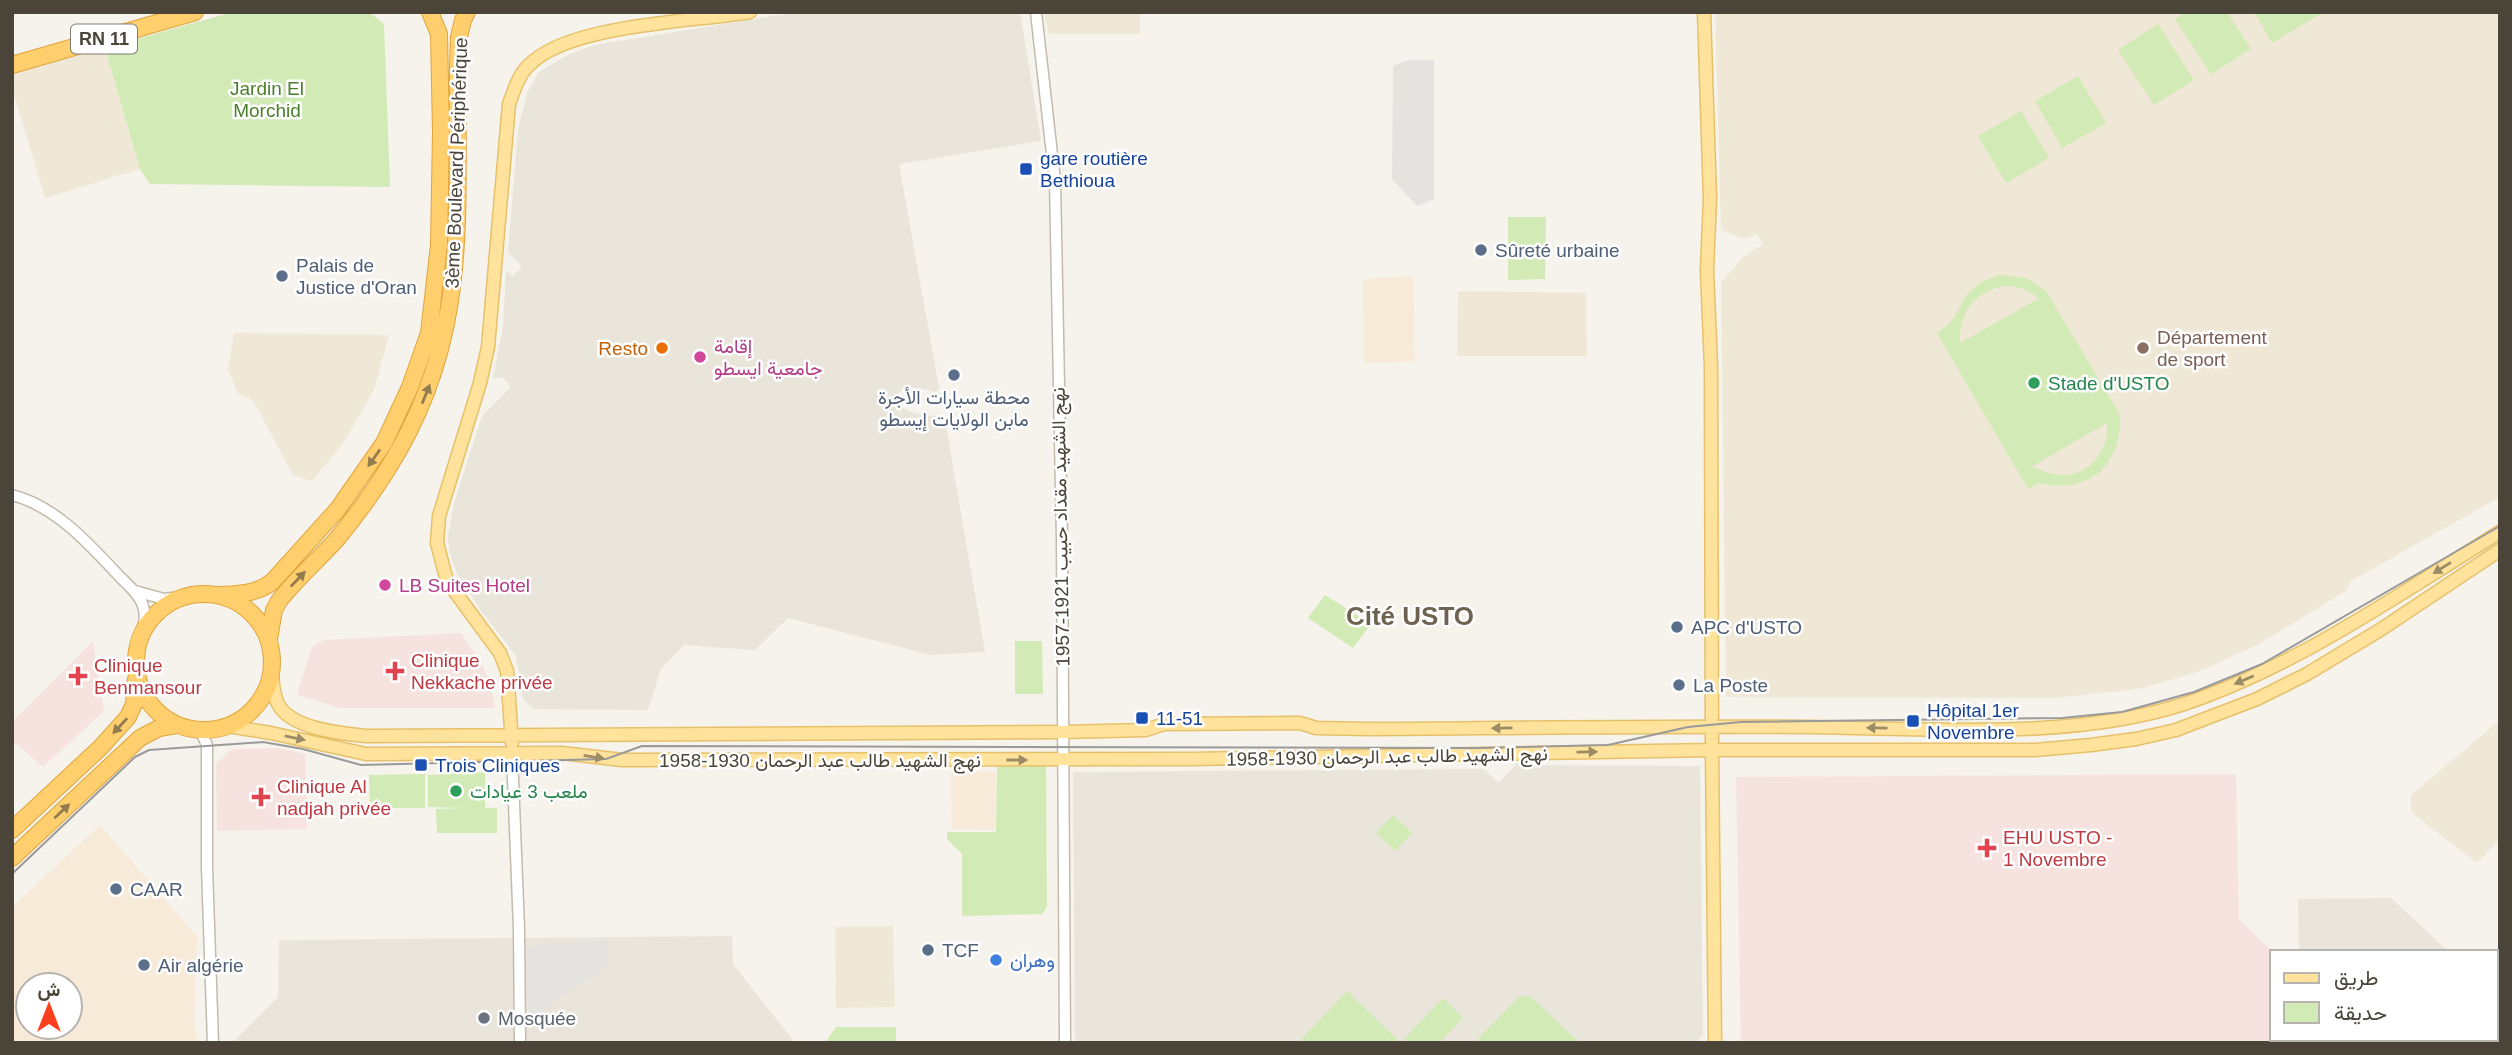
<svg xmlns="http://www.w3.org/2000/svg" width="2512" height="1055" font-family="Helvetica,Vazirmatn,sans-serif">
  <style>
    .residential { fill: #eae5da }
    .commercial { fill: #f7ead8; fill-rule: evenodd }
    .education { fill: #efe8d6 }
    .medical { fill: #f6e3e0 }
    .green { fill: #d2eab5; fill-rule: evenodd }
    .parking { fill: #e5e3e0 }
    .lines { fill: none; stroke-linecap: round; stroke-linejoin: round }
    .minor-casing { stroke: #c2bbae; stroke-width: 13 }
    .major-casing { stroke: #e6c16a; stroke-width: 15 }
    .highway-casing { stroke: #e0a43c; stroke-width: 18 }
    .minor { stroke: #fff; stroke-width: 10 }
    .major { stroke: #ffe39c; stroke-width: 12 }
    .highway { stroke: #ffcf6e; stroke-width: 16 }
    .tram { stroke: #9a9a9a; stroke-width: 2 }
    .oneway { fill: #937c4e }
    .oneway2 { fill: #9c8c66 }
    .transit-dot { fill: #1a4fb4; stroke: #fff; stroke-width: 2.5 }
    .service-dot { fill: #5c6f8a; stroke: #fff; stroke-width: 2.5 }
    .food-dot { fill: #e8710a; stroke: #fff; stroke-width: 2.5 }
    .education-dot { fill: #8d6e63; stroke: #fff; stroke-width: 2.5 }
    .hotel-dot { fill: #d1479c; stroke: #fff; stroke-width: 2.5 }
    .leisure-dot { fill: #2e9e5b; stroke: #fff; stroke-width: 2.5 }
    .health-dot { fill: #e0444e; stroke: #fff; stroke-width: 2.5 }
    .shop-dot { fill: #3f7fe0; stroke: #fff; stroke-width: 2.5 }
    .worship-dot { fill: #6b7280; stroke: #fff; stroke-width: 2.5 }
    .labels { text-anchor: middle; stroke-width: 5; stroke-linejoin: round; paint-order: stroke }
    .shield { fill: #fff; stroke: #817c74; stroke-width: 2 }
    .shield-label { font-size: 18px; font-weight: bold; fill: #4b4439 }
    .park-label { font-size: 19px; fill: #4a7f2a; stroke: #fff }
    .transit-label { font-size: 19px; fill: #164399; stroke: #fff; text-anchor: start }
    .street-label { font-size: 19px; fill: #4b4439; stroke: #fff }
    .service-label { font-size: 19px; fill: #4e5e75; stroke: #fff; text-anchor: start }
    .education-label { font-size: 19px; fill: #785e54; stroke: #fff; text-anchor: start }
    .hotel-label { font-size: 19px; fill: #b23c85; stroke: #fff; text-anchor: start }
    .food-label { font-size: 19px; fill: #c56008; stroke: #fff; text-anchor: end }
    .leisure-label { font-size: 19px; fill: #27864d; stroke: #fff; text-anchor: start }
    .health-label { font-size: 19px; fill: #be3a42; stroke: #fff; text-anchor: start }
    .shop-label { font-size: 19px; fill: #366cbe; stroke: #fff; text-anchor: start }
    .worship-label { font-size: 19px; fill: #5b616d; stroke: #fff; text-anchor: start }
    .district-label { font-size: 26px; font-weight: bold; fill: #6e6250; stroke: #fff }
  </style>
  <rect width="100%" height="100%" fill="#f6f3ec"/>
  <path class="residential" d="M798,12H1020L1041,141L899,164L939,388L936,392L905,386L894,398L901,407L911,412L922,415L939,416L945,420L985,652L931,655L788,618L755,650L684,645L661,669L648,710L534,709L523,699L516,656L481,611L457,574L449,551L448,536L454,503L482,416L511,387L503,377L493,379L503,326L506,270L512,276L522,267L508,252L518,130L527,93L538,73L547,67L570,54L594,45Z
    M1518,762L1522,765L1700,766L1703,1035L1696,1043H1075L1073,772L1484,769L1499,783Z
    M2391,898L2449,952H2299L2298,899Z
    M732,936L733,964L795,1043H232L278,997L279,940Z
    M2300,1039H2435L2431,1043H2300Z"/>
  <path class="commercial" d="M1413,276L1415,361L1364,363L1363,279Z
    M996,771L995,830L952,829L951,773Z
    M100,825L197,937L194,1023L198,1043H12V907ZM28,985H70V1027H28Z"/>
  <path class="education" d="M1044,12H1140V34H1049Z
    M1715,12H2500V497L2351,581L2346,591L2259,644L2198,672L2139,689L2054,698L1726,697L1721,283L1743,257L1763,244L1757,234L1744,239L1721,230Z
    M105,48L140,169L45,198L12,88V73Z
    M1458,291L1586,293L1587,356H1457Z
    M234,333L389,335L374,390L344,442L312,481L293,475L253,400L238,394L228,369Z
    M2500,720V839L2477,863L2411,812V795Z
    M893,926L895,1007L836,1008L835,927Z"/>
  <path class="medical" d="M461,633L480,661L490,682L495,708H340L297,695L312,647L324,640Z
    M93,641L104,711L43,767L12,740V722Z
    M280,748L305,754L307,829L217,831L216,764L232,749Z
    M2236,774L2239,919L2273,952L2272,1039H2287V1043H1741L1736,777Z"/>
  <path class="green" d="M233,12H369L384,24L390,187L150,184L140,169L105,48Z
    M2185,12H2227L2251,49L2211,74L2175,19Z
    M2254,12H2324L2272,43Z
    M2158,24L2194,80L2154,105L2118,50Z
    M2078,76L2106,123L2062,148L2035,101Z
    M2021,111L2049,158L2006,183L1978,136Z
    M1508,217H1546L1545,279L1508,280Z
    M2002,275L2026,278L2046,291L2120,415C2122,465 2090,494 2040,483L2028,489L1937,333C1967,317 1954,285 2002,275ZM2002,286C2016,286 2029,288 2038,299L1960,343C1959,313 1973,294 2002,286ZM2107,423C2110,448 2090,476 2063,475C2051,475 2042,470 2031,467Z
    M1325,595L1371,624L1353,648L1308,618Z
    M1015,641H1042L1043,694H1015Z
    M1046,764L1047,907L1042,914L962,916V854L947,839V832H996L997,765Z
    M485,772V808H497V833H437L436,809L464,808L428,807V775Z
    M425,774V808H370L369,775Z
    M1393,815L1412,833L1395,851L1376,833Z
    M1347,991L1401,1043H1298Z
    M1530,996L1580,1043H1474L1519,997Z
    M1443,998L1463,1018L1439,1043H1408L1404,1039Z
    M836,1027H896V1043H825Z"/>
  <path class="parking" d="M1409,60H1434V199L1417,206L1392,179L1393,66Z
    M608,941V965L529,1018L523,950L535,944Z"/>
  <g class="lines">
    <defs>
      <path id="minor" d="M1036,12L1055,181L1062,540L1065,1043
        M12,495C56,506 90,545 120,577C128,585 140,595 143,606C147,617 143,628 140,639
        M135,591L164,599L182,597
        M200,730L207,745V867L213,1043
        M512,754L519,929L520,1043"/>
      <path id="major" d="M1704,12L1710,199L1707,270L1711,367L1712,750L1715,1043
        M272,676C273,685 274,696 278,704C291,729 340,733 366,736L1062,732L1146,730L1164,724L1300,723L1316,728L1370,729C1516,728 1662,726 1808,727C1928,728 2068,741 2184,704C2297,666 2399,594 2500,532
        M228,726L271,733L366,754L562,753L622,760L1191,759L1712,750H2035L2091,745L2136,739L2176,730L2257,699L2307,674L2380,630L2500,550
        M512,743L507,671L500,653L447,581L437,543L439,516L480,383L488,347L509,104C514,91 518,76 528,66C568,24 692,22 750,12"/>
      <path id="highway" d="M12,65L195,12
        M136 662a68 68 0 1 1 136 0a68 68 0 1 1-136 0Z
        M220,595C239,594 256,594 272,582L338,509L384,443L410,387L429,333L439,245L441,132L439,34L430,12
        M269,639L274,610L279,601C296,579 318,560 337,539C355,517 372,494 387,470C479,325 452,196 459,37L463,20L467,12
        M12,830L101,747L128,717L134,704L136,679
        M12,858L140,738L159,728L177,725"/>
    </defs>
    <use href="#minor" class="minor-casing"/>
    <use href="#major" class="major-casing"/>
    <use href="#highway" class="highway-casing"/>
    <use href="#minor" class="minor"/>
    <use href="#major" class="major"/>
    <use href="#highway" class="highway"/>
    <path class="tram" d="M12,874L135,757L149,750L263,742L303,749L361,765L606,759L642,746L1478,748L1608,745L1688,727L1741,722L2062,718L2122,712L2194,692L2262,664L2500,526"/>
  </g>
  <defs><path id="oneway-solid" d="M-6-.8H1V-3.2L6.5 0L1 3.2V.8H-6Z" transform="scale(1.75)"/></defs>
  <g class="oneway">
    <use href="#oneway-solid" transform="translate(426 394) rotate(-68)"/>
    <use href="#oneway-solid" transform="translate(374 458) rotate(125)"/>
    <use href="#oneway-solid" transform="translate(298 579) rotate(-46)"/>
    <use href="#oneway-solid" transform="translate(120 726) rotate(133)"/>
    <use href="#oneway-solid" transform="translate(62 811) rotate(-43)"/>
  </g>
  <g class="oneway2">
    <use href="#oneway-solid" transform="translate(2442 568) rotate(148)"/>
    <use href="#oneway-solid" transform="translate(2244 680) rotate(157)"/>
    <use href="#oneway-solid" transform="translate(1502 728) rotate(179)"/>
    <use href="#oneway-solid" transform="translate(1877 728) rotate(-179)"/>
    <use href="#oneway-solid" transform="translate(295 738) rotate(12)"/>
    <use href="#oneway-solid" transform="translate(1587 752) rotate(-1)"/>
    <use href="#oneway-solid" transform="translate(594 757) rotate(9)"/>
    <use href="#oneway-solid" transform="translate(1017 760)"/>
  </g>
  <g class="transit-dot">
    <rect x="1019" y="162" width="14" height="14" rx="3.5"/>
    <rect x="1135" y="711" width="14" height="14" rx="3.5"/>
    <rect x="1906" y="714" width="14" height="14" rx="3.5"/>
    <rect x="414" y="758" width="14" height="14" rx="3.5"/>
  </g>
  <g class="service-dot">
    <circle cx="1481" cy="250" r="7"/>
    <circle cx="282" cy="276" r="7"/>
    <circle cx="954" cy="375" r="7"/>
    <circle cx="1677" cy="627" r="7"/>
    <circle cx="1679" cy="685" r="7"/>
    <circle cx="116" cy="889" r="7"/>
    <circle cx="928" cy="950" r="7"/>
    <circle cx="144" cy="965" r="7"/>
  </g>
  <circle class="food-dot" cx="662" cy="348" r="7"/>
  <circle class="education-dot" cx="2143" cy="348" r="7"/>
  <g class="hotel-dot">
    <circle cx="700" cy="357" r="7"/>
    <circle cx="385" cy="585" r="7"/>
  </g>
  <g class="leisure-dot">
    <circle cx="2034" cy="383" r="7"/>
    <circle cx="456" cy="791" r="7"/>
  </g>
  <g class="health-dot">
    <path d="M391.5 660.5h7v7h7v7h-7v7h-7v-7h-7v-7h7z"/>
    <path d="M74.5 665.5h7v7h7v7h-7v7h-7v-7h-7v-7h7z"/>
    <path d="M257.5 786.5h7v7h7v7h-7v7h-7v-7h-7v-7h7z"/>
    <path d="M1983.5 837.5h7v7h7v7h-7v7h-7v-7h-7v-7h7z"/>
  </g>
  <circle class="shop-dot" cx="996" cy="960" r="7"/>
  <circle class="worship-dot" cx="484" cy="1018" r="7"/>
  <g class="labels">
    <rect class="shield" x="71" y="24.5" width="66" height="29" rx="5"/>
    <g class="shield-label">
      <text x="104" y="45">RN 11</text>
    </g>
    <g class="park-label">
      <text x="267" y="95">Jardin El<tspan x="267" dy="22">Morchid</tspan></text>
    </g>
    <g class="transit-label">
      <text x="1040" y="165">gare routière<tspan x="1040" dy="22">Bethioua</tspan></text>
      <text x="1927" y="717">Hôpital 1er<tspan x="1927" dy="22">Novembre</tspan></text>
      <text x="1156" y="725">11-51</text>
      <text x="435" y="772">Trois Cliniques</text>
    </g>
    <g class="street-label">
      <text transform="translate(456 163) rotate(-88)" y="7">3ème Boulevard Périphérique</text>
      <text transform="translate(1060 527) rotate(-91)" y="7">نهج الشهيد مقداد حبيب 1921-1957</text>
      <text transform="translate(1387 756) rotate(-1)" y="7">نهج الشهيد طالب عبد الرحمان 1930-1958</text>
      <text x="820" y="767">نهج الشهيد طالب عبد الرحمان 1930-1958</text>
    </g>
    <g class="service-label">
      <text x="1495" y="257">Sûreté urbaine</text>
      <text x="296" y="272">Palais de<tspan x="296" dy="22">Justice d'Oran</tspan></text>
      <text x="954" y="404" text-anchor="middle">محطة سيارات الأجرة<tspan x="954" dy="22">مابن الولايات إيسطو</tspan></text>
      <text x="1691" y="634">APC d'USTO</text>
      <text x="1693" y="692">La Poste</text>
      <text x="130" y="896">CAAR</text>
      <text x="942" y="957">TCF</text>
      <text x="158" y="972">Air algérie</text>
    </g>
    <g class="education-label">
      <text x="2157" y="344">Département<tspan x="2157" dy="22">de sport</tspan></text>
    </g>
    <g class="hotel-label">
      <text x="714" y="353">إقامة<tspan x="714" dy="22">جامعية ايسطو</tspan></text>
      <text x="399" y="592">LB Suites Hotel</text>
    </g>
    <g class="food-label">
      <text x="648" y="355">Resto</text>
    </g>
    <g class="leisure-label">
      <text x="2048" y="390">Stade d'USTO</text>
      <text x="470" y="798">ملعب 3 عيادات</text>
    </g>
    <g class="health-label">
      <text x="411" y="667">Clinique<tspan x="411" dy="22">Nekkache privée</tspan></text>
      <text x="94" y="672">Clinique<tspan x="94" dy="22">Benmansour</tspan></text>
      <text x="277" y="793">Clinique Al<tspan x="277" dy="22">nadjah privée</tspan></text>
      <text x="2003" y="844">EHU USTO -<tspan x="2003" dy="22">1 Novembre</tspan></text>
    </g>
    <g class="shop-label">
      <text x="1010" y="967">وهران</text>
    </g>
    <g class="worship-label">
      <text x="498" y="1025">Mosquée</text>
    </g>
    <g class="district-label">
      <text x="1410" y="625">Cité USTO</text>
    </g>
  </g>
  <rect width="2512" height="1055" fill="none" stroke="#4b4439" stroke-width="28"/>
  <rect x="2270" y="950" width="228" height="91" fill="#ffffff" stroke="#b7b4b0" stroke-width="2"/>
  <rect x="2284" y="973" width="35" height="10" fill="#ffe39c" stroke="#b7b4b0" stroke-width="2"/>
  <text x="2334" y="985" font-size="21" fill="#4b4439">طريق</text>
  <rect x="2284" y="1002" width="35" height="21" fill="#d2eab5" stroke="#b7b4b0" stroke-width="2"/>
  <text x="2334" y="1020" font-size="21" fill="#4b4439">حديقة</text>
  <g transform="translate(49 1006)"><circle r="33" fill="#ffffff" stroke="#b7b4b0" stroke-width="2"/>
  <path d="M0-5L12 26L0 18L-12 26Z" fill="#fc3f1d"/>
  <text y="-10" font-size="19" font-weight="bold" text-anchor="middle" fill="#4b4439">ش</text>
  </g>
</svg>
